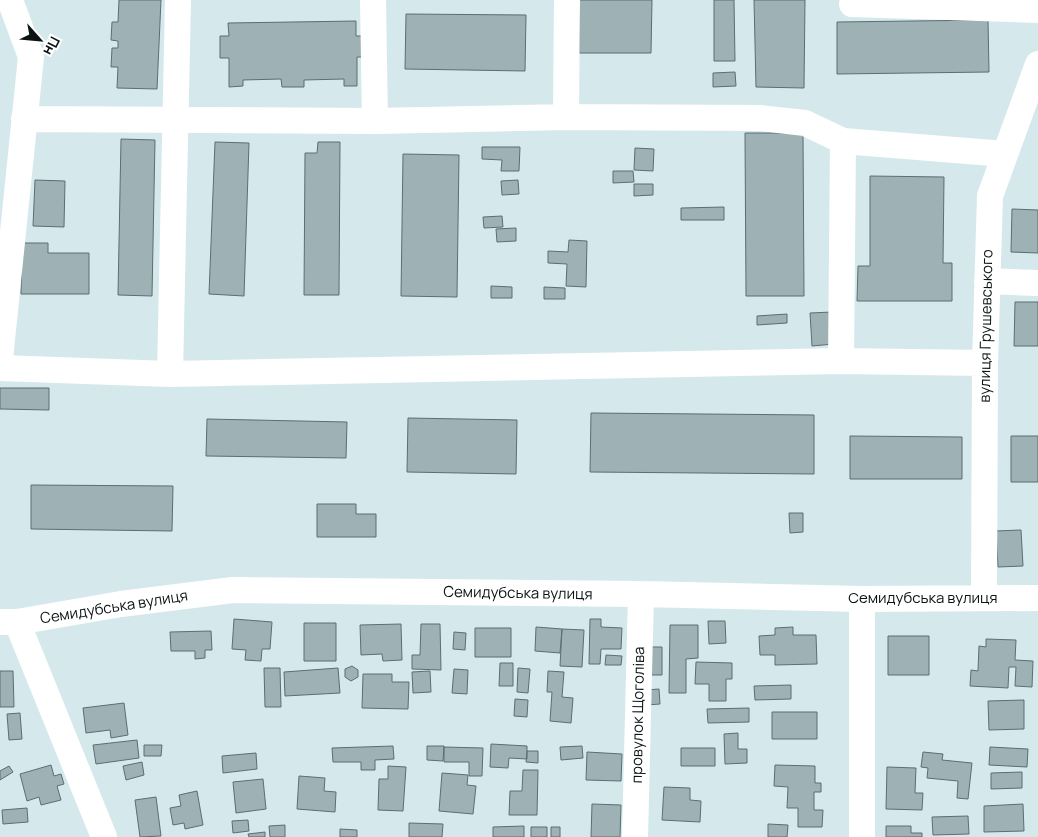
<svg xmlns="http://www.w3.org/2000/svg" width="1038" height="837" font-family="Manrope,sans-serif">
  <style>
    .building { fill: #9eb1b5; stroke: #5b6e71 }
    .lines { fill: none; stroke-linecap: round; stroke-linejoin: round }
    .minor { stroke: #fff; stroke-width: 26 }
    .labels { text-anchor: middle; stroke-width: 4; stroke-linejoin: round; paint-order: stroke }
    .street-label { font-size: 15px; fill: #0c1314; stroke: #fff }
  </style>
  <rect width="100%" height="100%" fill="#d5e9ed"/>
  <path class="building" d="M119,0H161L157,89L117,88L118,67H111L112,48H118V41L111,40L112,22H118Z
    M579,0H652L651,53H579Z
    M714,0H734L735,61H714Z
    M754,0H805L804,88L756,87Z
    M406,14L526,15L525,71L405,69Z
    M988,20L989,72L837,74V22Z
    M356,21V36H366V57H357V86H344V79L304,80V87H282L281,79L243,80V86L229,87V58H220V36H229L228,23Z
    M735,72L736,86L713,87V73Z
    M745,133H803L804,296H746Z
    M121,139L155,140L152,296L118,295Z
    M215,142L249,143L244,296L209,294Z
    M318,142H340L339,295H304L305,153H317Z
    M482,147H520L519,171H501L502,160L482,159Z
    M635,148L654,149L653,171L634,170Z
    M403,154L459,155L457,297L401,296Z
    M613,171H633L634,182L613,183Z
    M870,176L944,177L943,263H952V301H857L858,266H870Z
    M35,180L65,181L64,227L33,226Z
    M518,180L519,194L502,195L501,181Z
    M634,184H653V195L634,196Z
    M724,207V220H681V208Z
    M1012,209L1038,210V253L1011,252Z
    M502,216L503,227L484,228L483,217Z
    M516,228V241L497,242L496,229Z
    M569,240L587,241L586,287L566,286L567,264L548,263V251L568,252Z
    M22,243H48V253H89V294H21Z
    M491,286L512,287V298H491Z
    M544,287L565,288V299H544Z
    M1015,302H1038V346H1014Z
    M832,312L834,344L812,346L810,313Z
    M787,314V323L757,325V316Z
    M0,388H49V410L0,409Z
    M591,413L814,415V474L590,472Z
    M408,418L517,420L516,474L407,472Z
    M207,419L347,422L346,458L206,456Z
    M850,436L962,437V479H850Z
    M1011,436H1038V482H1011Z
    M31,485L173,486L172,531L31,529Z
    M317,504H356V514H376V537H317Z
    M789,513H803V532L790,533Z
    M1021,530L1023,566L998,567L996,531Z
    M234,619L272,622L270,649H262L261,661L245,660L246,650L232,649Z
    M590,619H601V627L622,628L621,649H601L600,664H589Z
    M708,621H725L726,643L709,644Z
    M304,623H336V661H304Z
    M401,624L402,660L383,661L382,654L361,655L360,625Z
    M421,624H440L441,670L412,669V655H420Z
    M670,625H698V658L686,659V693H669Z
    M536,627L562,629L560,653L535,651Z
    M793,627V635H816L817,664L775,665V655H760L759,636L775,635V628Z
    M475,628H511V657H475Z
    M562,629L584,630L582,667L560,666Z
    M211,631L212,650H205V658L195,659V651H171L170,632Z
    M454,632L466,633L465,650L453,649Z
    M888,636H929V675H888Z
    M986,639L1016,640L1015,660L1033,661L1032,687L1015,686L1016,667H1009L1008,688L970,686L971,670L978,671L979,646L986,647Z
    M645,647H662V675H646Z
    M606,655L622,656L621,665H605Z
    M696,662L732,663V679H726V701H709V684H695Z
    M500,663H513V686H499Z
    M352,666L358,670V677L351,681L345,677V669Z
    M264,668H280L281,707H265Z
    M338,668L340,693L285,696L284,672Z
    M518,668L530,669L528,693L517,692Z
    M454,669L468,670L467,694L452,693Z
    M0,671H13L14,707H0Z
    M430,671L431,692L413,693L412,672Z
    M548,671L564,672L562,697L573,698L571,723L550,721L552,692H547Z
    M363,674H392V682H409L408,709L362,708Z
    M791,685V699L755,700L754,686Z
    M659,689L660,704L647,705L646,690Z
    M515,699L528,700L527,717L514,716Z
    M1024,700V729L989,730L988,701Z
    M124,703L128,735L111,738L110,730L86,733L83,708Z
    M749,708V722L708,723L707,709Z
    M772,712H817V739H772Z
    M20,713L22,739L9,740L7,714Z
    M738,733V749H747V763L725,764L724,734Z
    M137,740L139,758L96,764L93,745Z
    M491,744L527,746V759L509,758L508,768L490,767Z
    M144,745H162L161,756H144Z
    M393,746L394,759L375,760V770H361V762H333L332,748Z
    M427,746H444L443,761L427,760Z
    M582,746L583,758L561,760L560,747Z
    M444,747L483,748L482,776H469V762H444Z
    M990,747L1028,749L1027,767L989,765Z
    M681,748H715V766H681Z
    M527,751H538V763L526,762Z
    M587,752L622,754L621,781L586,780Z
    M923,752L943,754L942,760L972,763L968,799L957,798L958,781L927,778L928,768L921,767Z
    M256,753L257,769L223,773L222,756Z
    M142,762L144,775L126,780L123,766Z
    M51,765L54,776L61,774L64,784L57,786L61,800L41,805L39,797L27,801L20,774Z
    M775,765L815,766V783H821V792H814V810H823L822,827H798V808H787L788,787L774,786Z
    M9,766L13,772L0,780V771Z
    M388,766L406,767L403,811L378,810L379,779H388Z
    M887,767L916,768L915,793H923L922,810L886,809Z
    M523,770H538L537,815H509L510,791H522Z
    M1022,772V788L991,789V773Z
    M442,773L468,775L467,785L476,786L473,814L439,811Z
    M299,776L325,778L324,791L336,792L335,812L297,809Z
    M263,779L266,809L236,813L233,782Z
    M664,787L690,788V800L701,801L700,822L662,820Z
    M197,791L203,825L185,829L184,823L173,825L170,808L181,806L179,795Z
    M156,797L161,836L140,837L135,800Z
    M592,804L621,805L620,837H591Z
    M1023,804L1024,831L984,832V806Z
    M27,808L28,822L3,824L2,810Z
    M968,816L969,834L933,835L932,817Z
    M248,820L249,831L233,833L232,821Z
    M409,823L443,824L442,837H409Z
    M768,824L788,825L787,837H768Z
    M285,825V837H270L269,826Z
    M524,826V837H493V827Z
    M886,826H911V833H922V837H886Z
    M531,827H547V837H531Z
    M551,827H560V837H551Z
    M340,829L357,830V837H340Z
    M265,832V837H249L248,834Z"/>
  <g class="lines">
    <path class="minor" d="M373,0L375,121
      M852,4L1038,10
      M566,117L567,0
      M24,119L375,121L566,117L760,118L805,123L843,141L841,361
      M843,141L1005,154
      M987,281L1038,283
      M0,359L31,57L10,0
      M0,368L170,374L841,361L985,363
      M170,374L178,0
      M984,597L985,363L990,196L1038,64
      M0,622H17L121,604L233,590L641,594L862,599L1038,598
      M17,622L104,837
      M635,837L641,594
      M862,837V599"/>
  </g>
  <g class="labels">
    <g class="street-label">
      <text transform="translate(986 326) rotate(-89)" y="5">вулиця Грушевського</text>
      <text transform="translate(518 593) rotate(1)" y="5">Семидубська вулиця</text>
      <text x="923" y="603">Семидубська вулиця</text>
      <text transform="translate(114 607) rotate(-9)" y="5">Семидубська вулиця</text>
      <text transform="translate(638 715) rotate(-89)" y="5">провулок Щоголіва</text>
    </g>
  </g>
  <g transform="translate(40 40) rotate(117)" stroke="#ffffff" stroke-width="4" paint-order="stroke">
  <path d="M0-4L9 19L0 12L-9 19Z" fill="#0c1314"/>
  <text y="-8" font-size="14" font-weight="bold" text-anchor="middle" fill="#0c1314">Пн</text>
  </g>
</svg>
